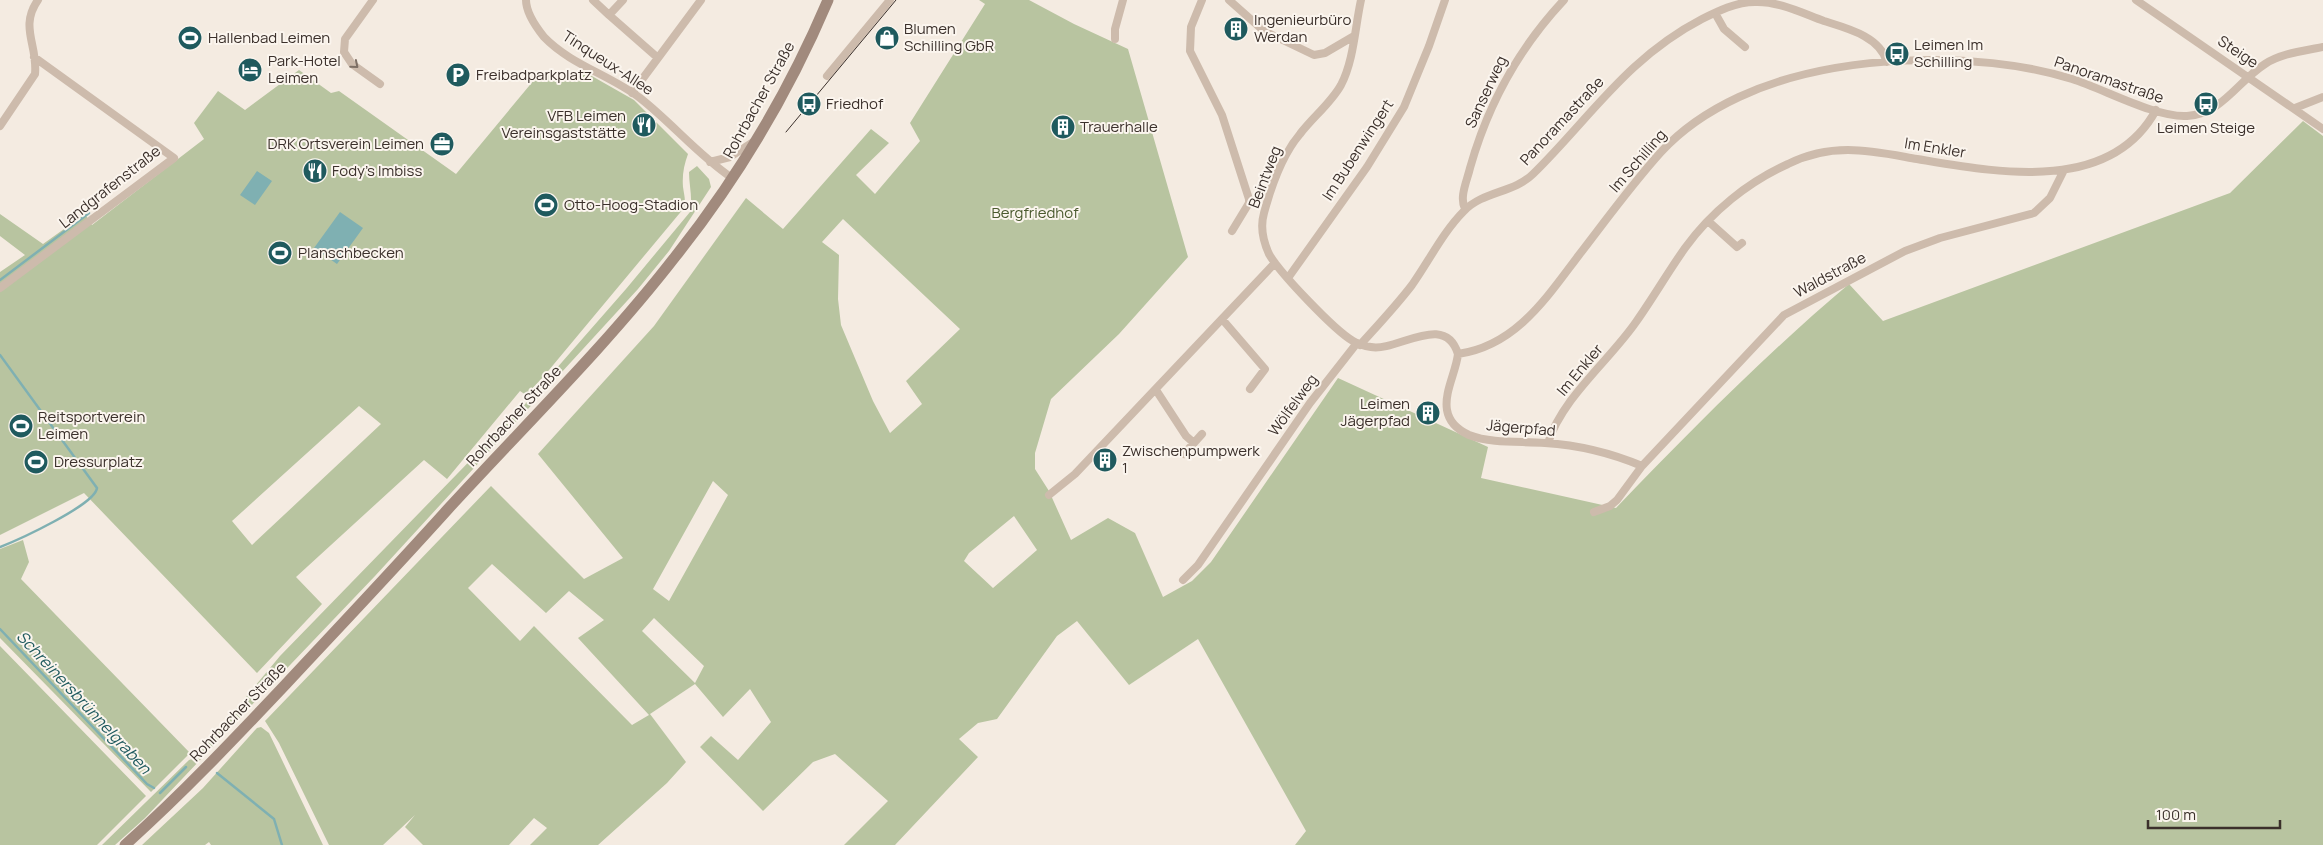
<svg xmlns="http://www.w3.org/2000/svg" width="2323" height="845" font-family="Manrope,sans-serif">
  <style>
    .green { fill: #b8c4a0; fill-rule: evenodd }
    .water { fill: #7fb0b2 }
    .lines { fill: none; stroke-linecap: round; stroke-linejoin: round }
    .stream { stroke: #7fb0b2; stroke-width: 2.5 }
    .street { stroke: #cdbbac; stroke-width: 8 }
    .secondary { stroke: #a18a7d; stroke-width: 11 }
    .tram { stroke: #3b302b; stroke-width: 1 }
    .oneway { stroke: #7d6f65 }
    .labels { text-anchor: middle; stroke-width: 4; stroke-linejoin: round; paint-order: stroke }
    .poi-label { font-size: 15px; fill: #3b302b; stroke: #fbf5ee; text-anchor: start }
    .street-label { font-size: 15px; fill: #3b302b; stroke: #fbf5ee }
    .park-label { font-size: 15px; fill: #4a5a2e; stroke: #fbf5ee }
    .water-label { font-size: 16px; font-style: italic; fill: #1f5a5e; stroke: #fbf5ee }
  </style>
  <rect width="100%" height="100%" fill="#f4ebe1"/>
  <path class="green" d="M979,0H1029L1074,24L1128,49L1188,257L1119,334L1051,399L1035,453V469L1049,491L1071,540L1108,518L1135,533L1163,597L1192,581L1211,562L1338,378L1488,447L1481,478L1616,508C1691,430 1766,354 1849,284L1883,321L2230,193L2303,121L2323,136V845H1295L1306,831L1198,639L1129,685L1077,621L1057,636L997,719L978,723L959,739L978,757L895,845H844L888,801L835,754L813,762L763,811L700,747L711,736L738,760L771,722L750,689L723,717L695,684L650,714L686,762L667,783L598,845H530L547,828L534,818L509,845H423L405,827L415,815L383,845H329L279,743L265,721L491,486L584,579L623,558L538,454L654,326L746,198L783,229L871,129L889,143L856,175L875,194L920,141L910,123L985,4ZM843,219L960,329L906,381L922,404L890,433L873,401L841,325L838,299L839,255L822,242ZM713,481L728,495L669,601L653,589ZM1014,516L1037,550L993,588L964,561L969,553ZM492,564L546,613L569,591L604,620L578,638L649,715L632,725L534,626L520,641L468,588ZM654,618L704,666L695,683L642,631Z
    M299,70L331,93L339,91L456,174L539,74L575,79L583,71L634,100L688,154C684,165 682,175 683,187C684,195 686,199 684,208L544,376L526,395L520,391L447,479L424,460L296,577L322,604L257,673L84,493L0,535V272L25,255L0,236V214L43,244L85,214L92,225L204,139L194,123L218,91L245,110ZM359,406L381,424L252,545L232,521Z
    M697,166L709,179L711,187L669,251L638,289L375,576L205,754L202,750L280,656L527,402L626,289L690,212C693,199 689,185 689,172Z
    M23,540L29,562L21,579L190,753L151,792L0,638V549Z
    M0,646L146,796L97,845H0Z
    M261,727L269,733L323,845H211L209,842L205,845H142L203,788L257,728Z
    M195,758L201,759L145,818L115,845H102L189,760Z"/>
  <path class="water" d="M257,171L272,181L255,205L240,195Z
    M340,212L363,228L337,264L314,248Z"/>
  <g class="lines">
    <path class="stream" d="M0,280L89,213
      M0,355L97,488C95,505 18,540 0,547
      M0,629L147,784L154,788
      M217,773L274,819L282,845
      M160,793L186,767"/>
    <path class="street" d="M373,0L345,39L344,52L352,64L380,84
      M526,0C526,13 536,27 544,37C571,65 610,75 640,98C672,123 698,155 732,178
      M593,0L609,15
      M623,0L609,15L658,58
      M1202,0L1191,27L1190,51L1222,115L1249,199V203L1232,231
      M1229,0L1264,31L1314,55L1325,53L1354,36
      M1361,0C1355,27 1354,60 1341,85C1331,103 1313,117 1300,134C1282,155 1271,187 1264,213C1260,227 1263,241 1269,254C1279,272 1334,330 1353,341C1358,344 1364,346 1371,347C1397,352 1445,311 1458,354C1456,372 1444,392 1447,410C1449,422 1458,430 1469,435C1492,444 1521,441 1545,443C1578,445 1611,453 1642,466
      M2136,0L2323,129
      M1715,13L1724,29L1745,47
      M1115,39V29L1123,0
      M827,76L890,0
      M632,93L701,0
      M2295,108L2323,97
      M0,126L35,74C38,45 19,27 38,0
      M710,162L730,157L753,142
      M1465,209C1459,197 1467,181 1470,168C1488,104 1518,49 1564,0
      M1708,221L1737,247L1742,243
      M1288,278L1367,167L1404,107L1429,46L1445,0
      M0,288L174,158L34,57
      M1222,319L1265,369L1250,389
      M1360,345C1378,325 1396,306 1412,285C1429,261 1443,232 1464,211C1483,191 1514,193 1533,174C1590,118 1627,58 1702,19C1718,11 1736,2 1755,2C1778,1 1802,13 1824,21C1846,28 1880,36 1887,62
      M1458,354C1516,346 1547,297 1579,255C1606,220 1632,184 1661,152C1683,128 1711,110 1739,97C1831,54 1976,49 2072,79C2104,89 2156,118 2187,116C2222,114 2238,81 2265,64C2282,53 2304,51 2323,47
      M1156,390L1186,436L1194,443
      M1548,443C1562,398 1609,361 1636,322C1653,298 1668,272 1685,248C1711,212 1748,182 1788,164C1806,155 1828,150 1848,150C1871,150 1894,155 1917,159C1995,172 2110,195 2156,110
      M1184,454L1202,434
      M1049,495L1075,474L1275,263
      M1594,512L1610,506L1617,500L1642,466L1784,315L1905,251L1940,238L2034,213L2050,198L2064,170
      M1183,580L1198,565L1310,403L1357,343"/>
    <path class="secondary" d="M125,845C182,794 234,739 286,684C340,626 395,568 448,509C524,426 606,346 675,257C737,179 789,92 828,0"/>
    <path class="tram" d="M786,132L896,0"/>
  </g>
  <defs><path id="oneway-chevron" d="M-2-3.5L2.5 0L-2 3.5" fill="none" stroke-width="1.6" stroke-linecap="round" stroke-linejoin="round" transform="scale(1.25)"/></defs>
  <use class="oneway" href="#oneway-chevron" transform="translate(355 65) rotate(40)"/>
  <defs>
    <symbol id="building-disc" viewBox="-11 -11 22 22"><circle r="9.5" fill="#1f5a5e" stroke="#fbf5ee"/><path d="M-4-6H4V6H1V3H-1V6H-4ZM-2.5-4.3h1.7v1.8h-1.7ZM.8-4.3h1.7v1.8H.8ZM-2.5-1h1.7V.8h-1.7ZM.8-1h1.7V.8H.8Z" fill="#fff"/></symbol>
    <symbol id="stadium-disc" viewBox="-11 -11 22 22"><circle r="9.5" fill="#1f5a5e" stroke="#fbf5ee"/><path d="M0-5a6.5 5 0 1 0 0 10a6.5 5 0 1 0 0-10ZM-3.5-1.8h7v3.6h-7Z" fill="#fff"/></symbol>
    <symbol id="shop-disc" viewBox="-11 -11 22 22"><circle r="9.5" fill="#1f5a5e" stroke="#fbf5ee"/><path d="M-5-2.5h2.3a2.7 3.5 0 0 1 5.4 0H5L5.5 6h-11ZM-1.5-2.5h3a1.5 2.3 0 0 0-3 0Z" fill="#fff"/></symbol>
    <symbol id="bus-disc" viewBox="-11 -11 22 22"><circle r="9.5" fill="#1f5a5e" stroke="#fbf5ee"/><path d="M-5-6H5V4H4V6H2V4H-2V6H-4V4H-5ZM-3.5-4V0h7V-4ZM-3.5 1.2v1.5H-2V1.2ZM2 1.2v1.5H3.5V1.2Z" fill="#fff"/></symbol>
    <symbol id="hotel-disc" viewBox="-11 -11 22 22"><circle r="9.5" fill="#1f5a5e" stroke="#fbf5ee"/><path d="M-6-4.5h1.5V1H6V5H4.5V3h-9V5H-6ZM-4 0a1.8 1.8 0 1 1 3.6 0ZM.5 0V-2.5h3Q6-2.5 6 0Z" fill="#fff"/></symbol>
    <symbol id="parking-disc" viewBox="-11 -11 22 22"><circle r="9.5" fill="#1f5a5e" stroke="#fbf5ee"/><path d="M-3.5-5.5H1a3.5 3.5 0 0 1 0 7H-1V5.5H-3.5ZM-1-3.4V-.6H.8a1.4 1.4 0 0 0 0-2.8Z" fill="#fff"/></symbol>
    <symbol id="restaurant-disc" viewBox="-11 -11 22 22"><circle r="9.5" fill="#1f5a5e" stroke="#fbf5ee"/><path d="M-5-6h1v4h1v-4h1v4h1v-4h1v5L-1.5 .5V6h-2V.5L-5-1ZM5-6V6H3V1.5H1.5Q1.5-4 5-6Z" fill="#fff"/></symbol>
    <symbol id="office-disc" viewBox="-11 -11 22 22"><circle r="9.5" fill="#1f5a5e" stroke="#fbf5ee"/><path d="M-6-3h4V-5.5h4V-3h4V5H-6ZM-1-4.5V-3h2v-1.5ZM-6 0V1H6V0Z" fill="#fff"/></symbol>
  </defs>
  <g fill-rule="evenodd">
    <use href="#building-disc" x="1222" y="15" width="28" height="28"/>
    <use href="#stadium-disc" x="176" y="24" width="28" height="28"/>
    <use href="#shop-disc" x="873" y="24" width="28" height="28"/>
    <use href="#bus-disc" x="1883" y="40" width="28" height="28"/>
    <use href="#hotel-disc" x="236" y="56" width="28" height="28"/>
    <use href="#parking-disc" x="444" y="61" width="28" height="28"/>
    <use href="#bus-disc" x="795" y="90" width="28" height="28"/>
    <use href="#bus-disc" x="2192" y="90" width="28" height="28"/>
    <use href="#restaurant-disc" x="630" y="111" width="28" height="28"/>
    <use href="#building-disc" x="1049" y="113" width="28" height="28"/>
    <use href="#office-disc" x="428" y="130" width="28" height="28"/>
    <use href="#restaurant-disc" x="301" y="157" width="28" height="28"/>
    <use href="#stadium-disc" x="532" y="191" width="28" height="28"/>
    <use href="#stadium-disc" x="266" y="239" width="28" height="28"/>
    <use href="#building-disc" x="1414" y="399" width="28" height="28"/>
    <use href="#stadium-disc" x="7" y="412" width="28" height="28"/>
    <use href="#building-disc" x="1091" y="446" width="28" height="28"/>
    <use href="#stadium-disc" x="22" y="448" width="28" height="28"/>
  </g>
  <g class="labels">
    <g class="poi-label">
      <text x="1254" y="25">Ingenieurbüro<tspan x="1254" dy="17">Werdan</tspan></text>
      <text x="904" y="34">Blumen<tspan x="904" dy="17">Schilling GbR</tspan></text>
      <text x="208" y="43">Hallenbad Leimen</text>
      <text x="1914" y="50">Leimen Im<tspan x="1914" dy="17">Schilling</tspan></text>
      <text x="268" y="66">Park-Hotel<tspan x="268" dy="17">Leimen</tspan></text>
      <text x="476" y="80">Freibadparkplatz</text>
      <text x="826" y="109">Friedhof</text>
      <text x="626" y="121" text-anchor="end">VFB Leimen<tspan x="626" dy="17">Vereinsgaststätte</tspan></text>
      <text x="1080" y="132">Trauerhalle</text>
      <text x="2206" y="133" text-anchor="middle">Leimen Steige</text>
      <text x="424" y="149" text-anchor="end">DRK Ortsverein Leimen</text>
      <text x="332" y="176">Fody's Imbiss</text>
      <text x="564" y="210">Otto-Hoog-Stadion</text>
      <text x="298" y="258">Planschbecken</text>
      <text x="1410" y="409" text-anchor="end">Leimen<tspan x="1410" dy="17">Jägerpfad</tspan></text>
      <text x="38" y="422">Reitsportverein<tspan x="38" dy="17">Leimen</tspan></text>
      <text x="1122" y="456">Zwischenpumpwerk<tspan x="1122" dy="17">1</tspan></text>
      <text x="54" y="467">Dressurplatz</text>
    </g>
    <g class="street-label">
      <text transform="translate(2238 52) rotate(34)" y="5">Steige</text>
      <text transform="translate(608 63) rotate(33)" y="5">Tinqueux-Allee</text>
      <text transform="translate(2109 80) rotate(19)" y="5">Panoramastraße</text>
      <text transform="translate(1486 92) rotate(-65)" y="5">Sanserweg</text>
      <text transform="translate(759 100) rotate(-61)" y="5">Rohrbacher Straße</text>
      <text transform="translate(1562 121) rotate(-47)" y="5">Panoramastraße</text>
      <text transform="translate(1935 148) rotate(9)" y="5">Im Enkler</text>
      <text transform="translate(1358 150) rotate(-57)" y="5">Im Bubenwingert</text>
      <text transform="translate(1638 161) rotate(-49)" y="5">Im Schilling</text>
      <text transform="translate(1265 177) rotate(-69)" y="5">Beintweg</text>
      <text transform="translate(110 187) rotate(-38)" y="5">Landgrafenstraße</text>
      <text transform="translate(1830 275) rotate(-28)" y="5">Waldstraße</text>
      <text transform="translate(1580 370) rotate(-50)" y="5">Im Enkler</text>
      <text transform="translate(1293 405) rotate(-54)" y="5">Wölfelweg</text>
      <text transform="translate(514 416) rotate(-47)" y="5">Rohrbacher Straße</text>
      <text transform="translate(1521 428) rotate(5)" y="5">Jägerpfad</text>
      <text transform="translate(238 712) rotate(-46)" y="5">Rohrbacher Straße</text>
    </g>
    <g class="park-label">
      <text x="1035" y="218">Bergfriedhof</text>
    </g>
    <g class="water-label">
      <text transform="translate(84 702) rotate(47)" y="6">Schreinersbrünnelgraben</text>
    </g>
  </g>
  <path d="M2148 820v8h132v-8" fill="none" stroke="#3b302b" stroke-width="2.5"/>
  <text x="2156" y="820" font-size="15" fill="#3b302b" stroke="#fbf5ee" stroke-width="4" paint-order="stroke">100 m</text>
</svg>
